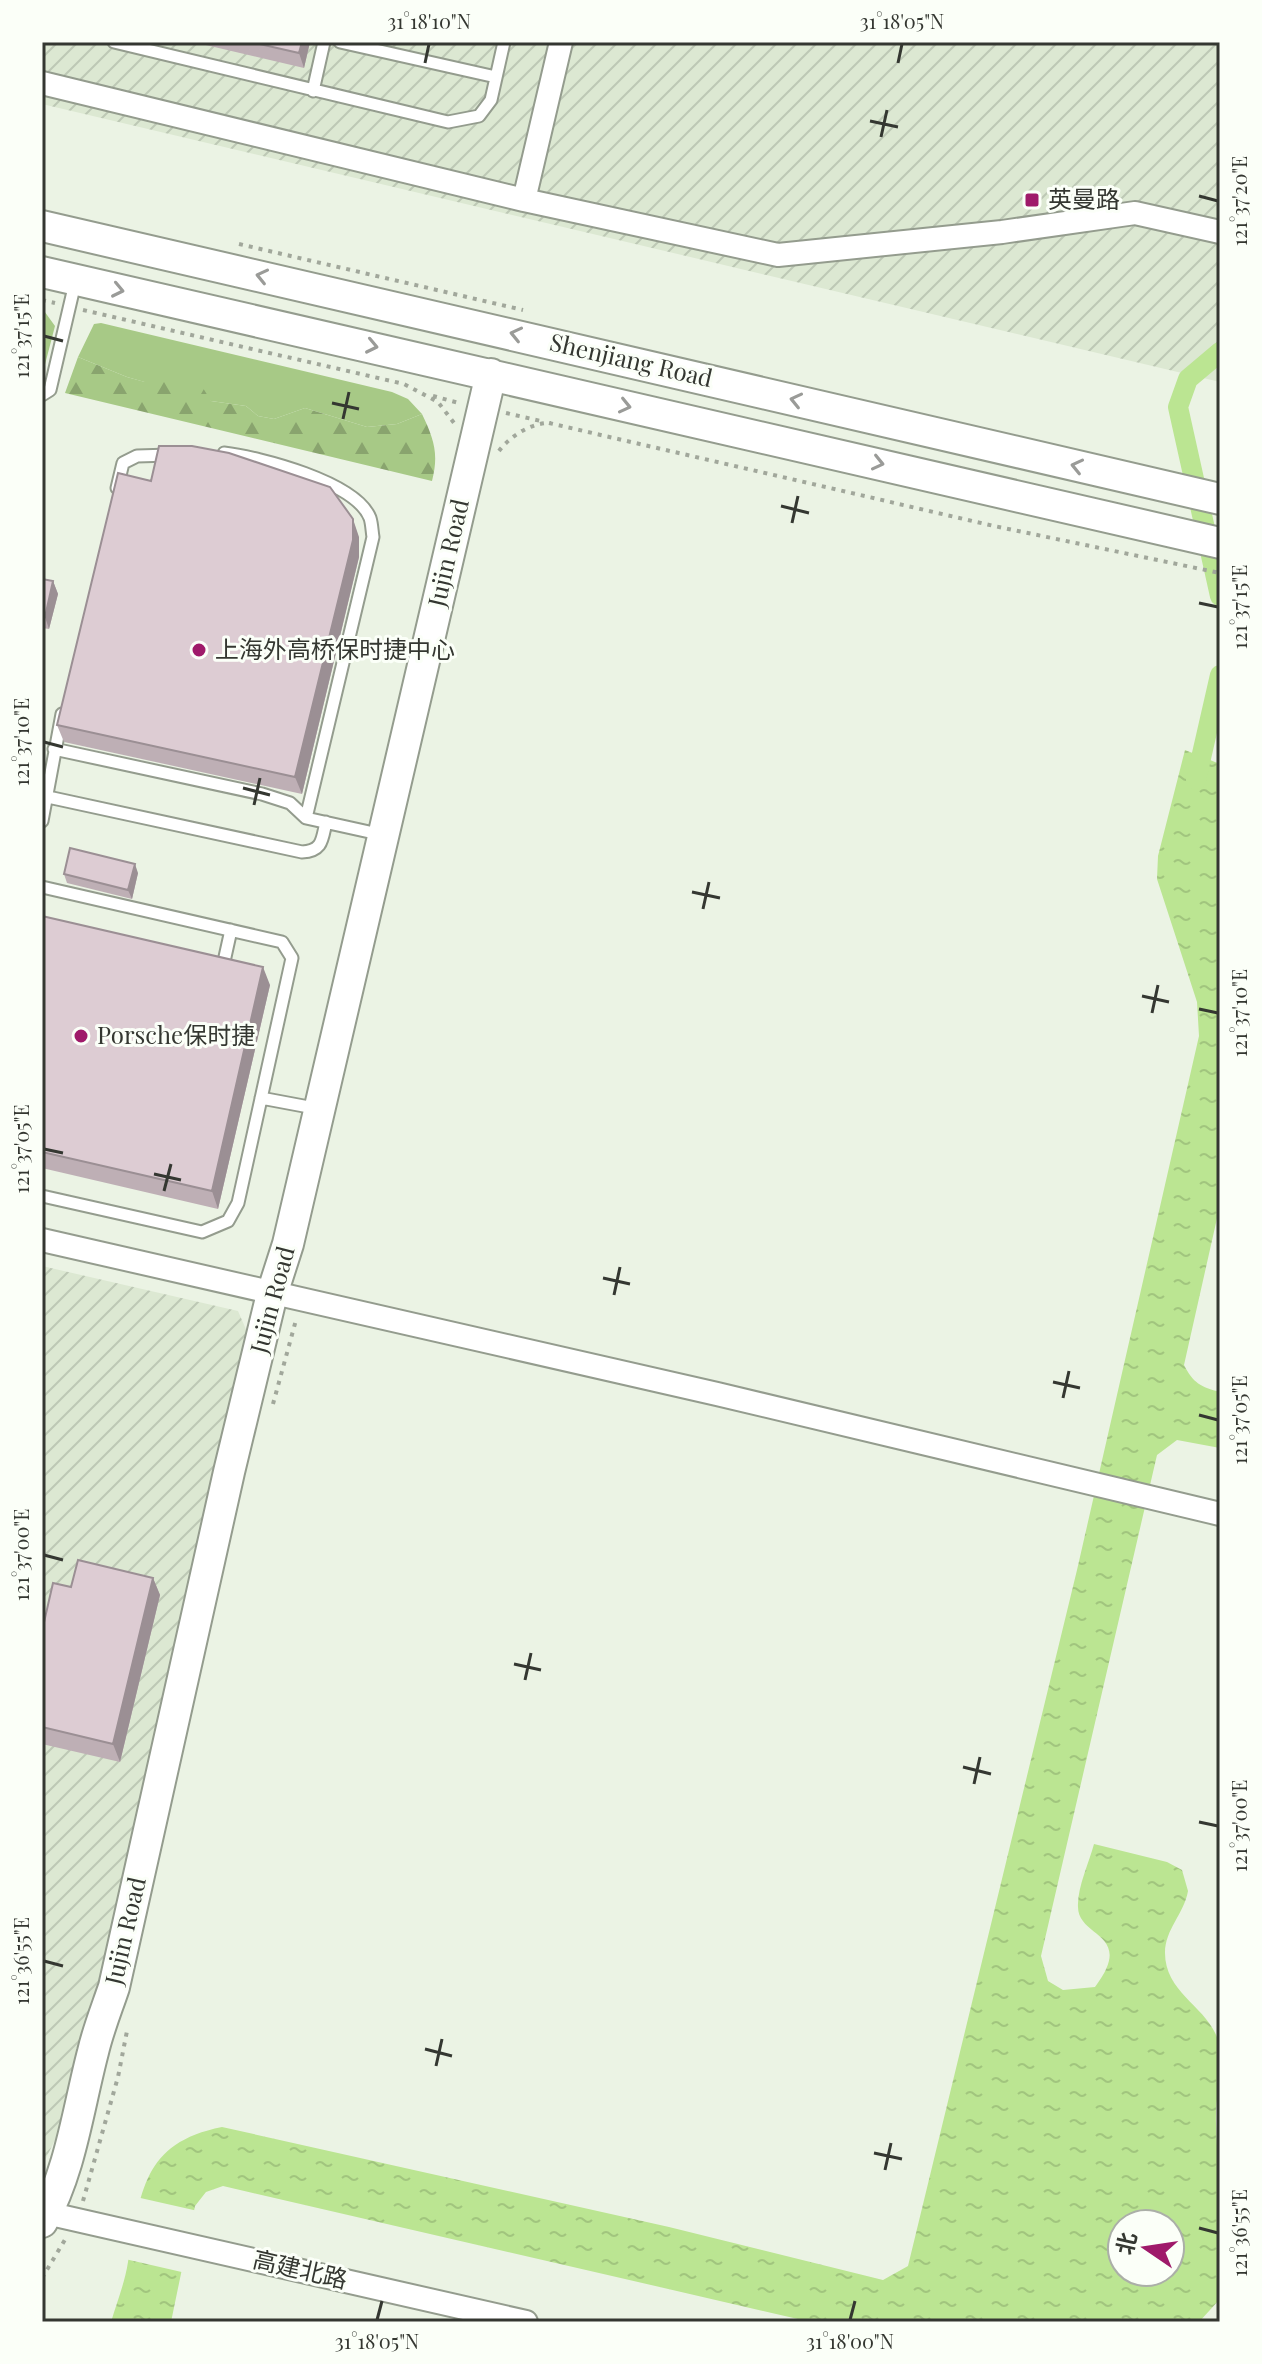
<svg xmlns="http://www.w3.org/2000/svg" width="1262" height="2364" font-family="'Playfair Display','Noto Sans SC',serif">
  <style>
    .industrial { fill: url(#industrial-furrows) }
    .grass { fill: #a7c986 }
    .forest { fill: url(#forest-firs) }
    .water { fill: url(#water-ripples); fill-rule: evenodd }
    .pier { fill: #ebf3e4 }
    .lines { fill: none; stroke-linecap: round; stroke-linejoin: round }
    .canal { stroke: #bbe592; stroke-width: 20 }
    .lane-casing { stroke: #949c8e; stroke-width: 15 }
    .street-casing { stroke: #949c8e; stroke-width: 26 }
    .secondary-casing { stroke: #949c8e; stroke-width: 34 }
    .path { stroke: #a1a79b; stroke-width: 4; stroke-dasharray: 4 6; stroke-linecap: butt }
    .lane { stroke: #fff; stroke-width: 11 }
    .street { stroke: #fff; stroke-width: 22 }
    .secondary { stroke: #fff; stroke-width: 30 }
    .wall { fill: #beafb5 }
    .shaded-wall { fill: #9b8f94 }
    .building { fill: #ddccd3; stroke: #9b8f94; stroke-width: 2 }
    .oneway { stroke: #9a9b98 }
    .ticks { fill: none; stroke: #343731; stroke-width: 3 }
    .poi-dot { fill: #9f1a6a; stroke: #fbfff8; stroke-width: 3 }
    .labels { text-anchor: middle; stroke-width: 6; stroke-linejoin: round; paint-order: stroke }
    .poi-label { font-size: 24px; fill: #343731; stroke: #fbfff8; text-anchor: start }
    .street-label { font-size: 24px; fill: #343731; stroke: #fbfff8 }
    .neatline { fill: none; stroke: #343731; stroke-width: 3 }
    .ticks-label { font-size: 20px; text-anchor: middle; fill: #343731 }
  </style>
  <defs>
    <pattern id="industrial-furrows" width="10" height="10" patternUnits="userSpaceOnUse" patternTransform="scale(2)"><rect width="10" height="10" fill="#dce8d2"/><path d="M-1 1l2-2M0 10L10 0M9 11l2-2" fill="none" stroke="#bdc8b5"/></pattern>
    <pattern id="forest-firs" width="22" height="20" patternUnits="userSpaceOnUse" patternTransform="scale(2)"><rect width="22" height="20" fill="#a7c986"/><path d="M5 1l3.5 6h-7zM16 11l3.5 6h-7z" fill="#89a46e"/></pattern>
    <pattern id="water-ripples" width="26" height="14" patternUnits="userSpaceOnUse" patternTransform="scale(2)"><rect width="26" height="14" fill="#bbe592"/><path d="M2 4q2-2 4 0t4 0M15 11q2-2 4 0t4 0" fill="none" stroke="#a1c57e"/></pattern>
  </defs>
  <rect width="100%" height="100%" fill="#ebf3e4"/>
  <path class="industrial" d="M42,42H1220V382L42,104Z
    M42,1266L238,1311L248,1334L102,1967L58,2134L42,2166Z"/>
  <path class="grass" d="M42,308L55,326L42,376Z
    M101,323L392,392L408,399L422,414L397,424L367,427L305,408L274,419L258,416L246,406L211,401L127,377L78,357L94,324Z"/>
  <path class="forest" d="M78,357L127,377L145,382L157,376L203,388L211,401L246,406L258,416L274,419L305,408L367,427L397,424L422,414C434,439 439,454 432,481L65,393Z"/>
  <path class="water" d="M1185,750L1220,764V1205L1184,1365C1193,1383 1201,1387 1220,1392V1448L1177,1440L1157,1455L1041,1956L1048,1981L1063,1990L1095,1987C1136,1933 1078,1938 1078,1907C1077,1888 1089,1863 1094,1844L1167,1862L1182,1870L1188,1891C1184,1914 1165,1929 1165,1953C1165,1997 1216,2009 1220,2050C1222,2075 1215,2099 1216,2123C1219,2181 1220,2240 1220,2299L1199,2322H811L223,2186L206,2192L195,2206L171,2322H111C117,2302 125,2282 128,2262C141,2192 142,2143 222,2127L669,2227L883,2280L908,2266L1077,1570L1199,1036L1197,1002L1157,879L1158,856ZM1122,2224H1170V2272H1122Z"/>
  <path class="pier" d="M136,2197L198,2211L186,2273L125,2259Z"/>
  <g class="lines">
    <path class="canal" d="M1220,352L1188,379L1178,407L1220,596
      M1196,780L1220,675"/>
    <defs>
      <path id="lane" d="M114,42L448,122L479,116L491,100L504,42
        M340,42L496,77
        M313,91L324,42
        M42,395L50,390L75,283
        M224,453C259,457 356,482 370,518C372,524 372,532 373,537L306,818L383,835
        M117,488L123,463L137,456L170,455
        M54,749L262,794L290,803L306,818
        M48,797L302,852C323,851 322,839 326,822
        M42,821L62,714
        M42,887L282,942L292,958L238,1203L228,1221L202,1232L42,1196
        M223,966L231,930
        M261,1098L309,1107"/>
      <path id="street" d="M42,83L524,200L778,255L1002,232L1135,213L1220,232
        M524,200L561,42
        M42,1240L717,1394L1220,1514
        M42,2212L526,2322"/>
      <path id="secondary" d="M42,226L1220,499
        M42,272L1220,543
        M42,2222C71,2170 78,2109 93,2052C98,2030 107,2008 114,1987L229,1472L272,1294L288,1244L491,374"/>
    </defs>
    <use href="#lane" class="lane-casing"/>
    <use href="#street" class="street-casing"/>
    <use href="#secondary" class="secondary-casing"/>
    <path class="path" d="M239,244L523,310
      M42,300L55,303
      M83,310L404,384L438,402L454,423
      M433,396L459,403
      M506,413L541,421
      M549,423L994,526L1220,573
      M499,451C510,436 532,422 551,423
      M273,1404L296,1320
      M83,2201L118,2077L127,2031
      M42,2278L66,2238"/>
    <use href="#lane" class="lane"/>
    <use href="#street" class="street"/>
    <use href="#secondary" class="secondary"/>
  </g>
  <path class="wall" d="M193,42H310L304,68Z
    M359,537V557L302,794L64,742L57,725Z
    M42,579L53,581L58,594L49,629L42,628Z
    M138,873L132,899L67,883L64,874Z
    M42,916L270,985L218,1209L42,1168Z
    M153,1578L160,1595L120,1762L42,1744V1631Z"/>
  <path class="shaded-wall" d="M302,42H310L304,68L299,53Z
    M353,519L359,537V557L302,794L295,777Z
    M53,581L58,594L49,629L45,617Z
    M42,659L45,667L42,680Z
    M135,864L138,873L132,899L128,890Z
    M263,967L270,985L218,1209L212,1191Z
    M153,1578L160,1595L120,1762L113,1744Z"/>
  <path class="building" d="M251,42H302L299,53Z
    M159,446H192L229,453L330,487L353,519V540L295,777L57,725L118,473L151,481Z
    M42,579L53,581L45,617L42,616Z
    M70,848L135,864L128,890L64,874Z
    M42,916L263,967L212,1191L42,1152Z
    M78,1560L153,1578L113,1744L42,1727V1631L53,1583L71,1587Z"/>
  <defs><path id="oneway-chevron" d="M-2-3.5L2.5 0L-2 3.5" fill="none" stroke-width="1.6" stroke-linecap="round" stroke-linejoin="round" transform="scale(2)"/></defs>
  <g class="oneway">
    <use href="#oneway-chevron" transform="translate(262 276) rotate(-167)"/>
    <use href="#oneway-chevron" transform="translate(118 290) rotate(12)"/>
    <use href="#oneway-chevron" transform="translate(516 334) rotate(-167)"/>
    <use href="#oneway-chevron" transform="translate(372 346) rotate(12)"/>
    <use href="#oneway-chevron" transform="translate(796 400) rotate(-167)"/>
    <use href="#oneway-chevron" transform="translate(625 406) rotate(13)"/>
    <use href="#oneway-chevron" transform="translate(878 463) rotate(13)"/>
    <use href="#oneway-chevron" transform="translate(1077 466) rotate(-167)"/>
  </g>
  <path class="ticks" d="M425,63L429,44M898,63L902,44M870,121L898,127M881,137L887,110M1199,196L1218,201M44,336L63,341M332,403L359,409M343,419L349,392M781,506L809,513M792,523L798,496M1199,603L1218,607M44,742L63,747M243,788L270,795M254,805L260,778M692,892L720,898M703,909L709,882M1142,996L1169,1002M1199,1009L1218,1013M1152,1013L1158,985M44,1149L63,1153M154,1174L181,1180M164,1191L171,1164M603,1278L630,1284M614,1295L620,1267M1053,1382L1080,1388M1063,1398L1069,1371M1199,1415L1218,1420M44,1555L63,1560M514,1664L541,1670M525,1680L531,1653M963,1767L991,1774M974,1784L980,1757M1199,1822L1218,1826M44,1961L63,1966M425,2049L452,2056M436,2066L442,2039M874,2153L902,2159M885,2170L891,2143M1199,2228L1218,2233M377,2320L382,2301M850,2320L855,2301"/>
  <g class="poi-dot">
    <rect x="1024" y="192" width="16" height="16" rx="4"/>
    <circle cx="199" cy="650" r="8"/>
    <circle cx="81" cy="1036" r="8"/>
  </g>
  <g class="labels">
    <g class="poi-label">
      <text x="1048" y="208">英曼路</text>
      <text x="215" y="658">上海外高桥保时捷中心</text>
      <text x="97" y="1044">Porsche保时捷</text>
    </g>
    <g class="street-label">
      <text transform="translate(631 361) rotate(13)" y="8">Shenjiang Road</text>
      <text transform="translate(449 553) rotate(-77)" y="8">Jujin Road</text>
      <text transform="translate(273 1300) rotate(-75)" y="8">Jujin Road</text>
      <text transform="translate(126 1931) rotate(-77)" y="8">Jujin Road</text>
      <text transform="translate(300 2270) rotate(13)" y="8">高建北路</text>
    </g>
  </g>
  <rect width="1262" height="2364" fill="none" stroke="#fbfff8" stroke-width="88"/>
  <g transform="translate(1146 2248) rotate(283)"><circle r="38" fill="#fbfff8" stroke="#abafa8" stroke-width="2"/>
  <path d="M0-6L14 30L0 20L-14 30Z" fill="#9f1a6a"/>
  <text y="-12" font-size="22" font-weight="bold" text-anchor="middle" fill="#343731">北</text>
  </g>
  <rect x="44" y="44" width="1174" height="2276" class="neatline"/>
  <g class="ticks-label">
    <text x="429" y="29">31°18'10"N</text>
    <text x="902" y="29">31°18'05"N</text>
    <text transform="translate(1240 201) rotate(-90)" y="7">121°37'20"E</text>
    <text transform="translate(22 336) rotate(-90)" y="7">121°37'15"E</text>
    <text transform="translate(1240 607) rotate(-90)" y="7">121°37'15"E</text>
    <text transform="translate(22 742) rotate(-90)" y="7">121°37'10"E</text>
    <text transform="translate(1240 1013) rotate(-90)" y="7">121°37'10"E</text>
    <text transform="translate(22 1149) rotate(-90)" y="7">121°37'05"E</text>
    <text transform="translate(1240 1420) rotate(-90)" y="7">121°37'05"E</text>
    <text transform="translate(22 1555) rotate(-90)" y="7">121°37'00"E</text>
    <text transform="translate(1240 1826) rotate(-90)" y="7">121°37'00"E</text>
    <text transform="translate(22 1961) rotate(-90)" y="7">121°36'55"E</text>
    <text transform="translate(1240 2233) rotate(-90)" y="7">121°36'55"E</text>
    <text x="377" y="2349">31°18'05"N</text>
    <text x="850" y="2349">31°18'00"N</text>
  </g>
</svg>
